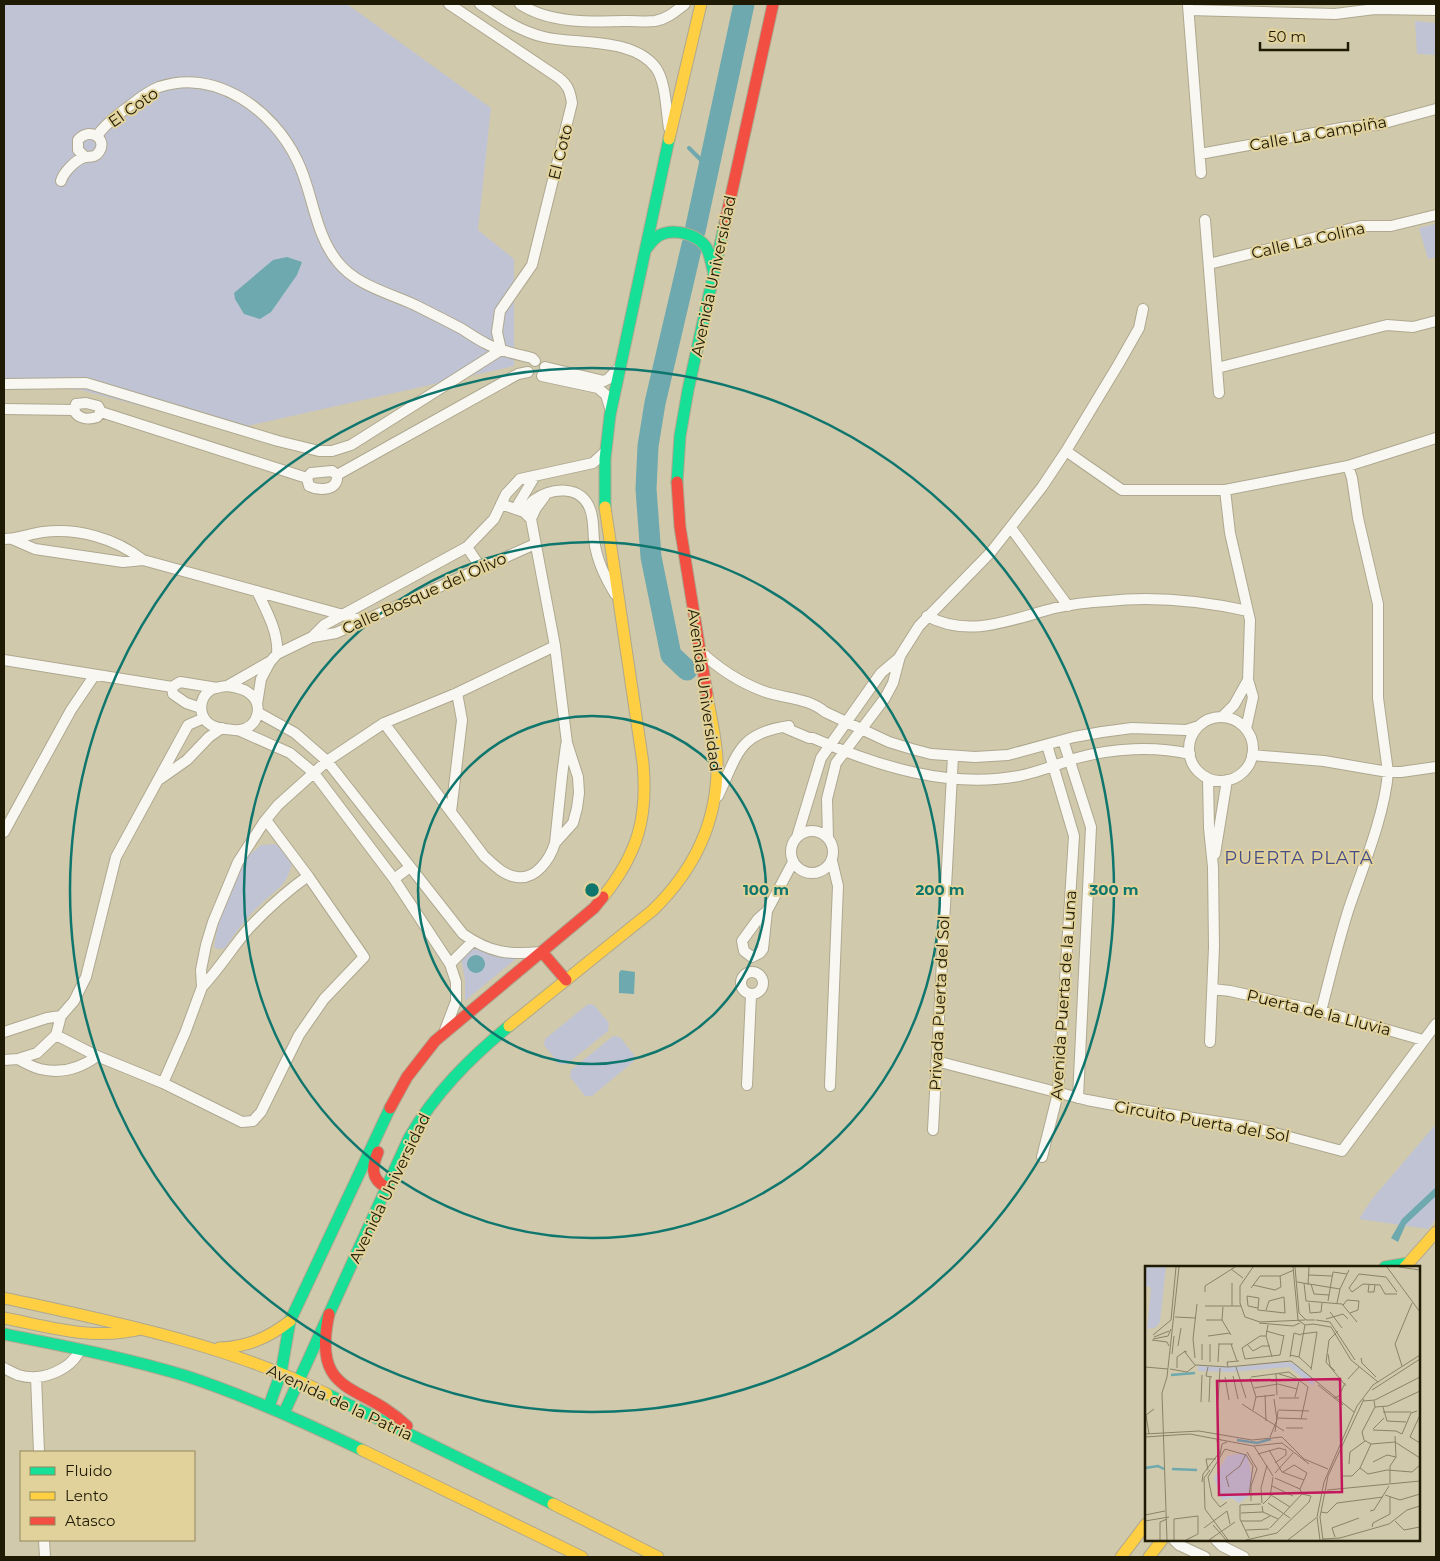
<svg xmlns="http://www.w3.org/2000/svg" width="1440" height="1561" font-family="Montserrat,sans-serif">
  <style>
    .green { fill: #c0c3d4 }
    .water { fill: #6da9ae }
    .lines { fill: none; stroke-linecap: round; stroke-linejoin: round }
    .stream { stroke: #6da9ae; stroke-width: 4 }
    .river { stroke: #6da9ae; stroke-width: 21 }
    .street-casing { stroke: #aea890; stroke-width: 12 }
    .fast-casing { stroke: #aea890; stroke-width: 13 }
    .slow-casing { stroke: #aea890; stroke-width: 13 }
    .jam-casing { stroke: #aea890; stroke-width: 13 }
    .street { stroke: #f8f7f2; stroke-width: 10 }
    .fast { stroke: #16e098; stroke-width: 11 }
    .slow { stroke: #ffcf43; stroke-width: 11 }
    .jam { stroke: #f24e42; stroke-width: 11 }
    .ring { fill: none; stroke: #0f766e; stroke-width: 2.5 }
    .labels { text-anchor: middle; stroke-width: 4; stroke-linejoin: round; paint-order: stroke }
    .street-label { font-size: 16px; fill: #1f1a04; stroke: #e1d29b }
    .neighbourhood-label { font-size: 18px; letter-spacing: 1px; fill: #454e8b; stroke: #e1d29b }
    .inset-river { fill: none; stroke: #6da9ae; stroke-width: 2.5 }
    .inset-road { fill: none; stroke: #8a8368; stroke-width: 1 }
    .view { fill: #c2185b; fill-opacity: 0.15; stroke: #c2185b; stroke-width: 2.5 }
    .inset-edge { fill: none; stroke: #1f1a04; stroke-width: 2.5 }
    .centre { fill: #0f766e; stroke: #e1d29b; stroke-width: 2.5 }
    .ring-label { font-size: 15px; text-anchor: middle; font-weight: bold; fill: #0f766e; stroke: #e1d29b; stroke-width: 4; stroke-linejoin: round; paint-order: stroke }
  </style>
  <rect width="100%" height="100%" fill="#d1c9ab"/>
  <path class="green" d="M4,4H347L491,108L478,230L514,259V366L229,430L81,390L4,385Z
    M1415,21L1436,23V55L1417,54Z
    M1436,224V257L1428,259L1419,228Z
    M275,844L285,851L292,863C287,887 276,889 260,905C246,917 236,933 225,948L218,949L214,947C218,917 229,886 244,861C248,855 256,850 261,845Z
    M471,948H478L493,956L517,958L465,1001V980L461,958Z
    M588,1004L594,1005L609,1023L608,1031L567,1064H559L544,1045L545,1039Z
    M613,1036L620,1037L634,1055V1061L592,1096H585L570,1077L571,1070Z
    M1436,1124V1219L1428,1229L1359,1219L1372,1199Z"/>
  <path class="water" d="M287,257L302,262L297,275L271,312L260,319L244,314L235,299L234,293L273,260Z
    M467 964a9 9 0 1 1 18 0a9 9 0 1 1-18 0Z
    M621,970L635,972L634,994L619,993V973Z
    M1436,1187V1196L1406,1224L1398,1242L1391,1238L1402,1219Z"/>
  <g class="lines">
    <path class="stream" d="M689,148L710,169"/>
    <path class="river" d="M695,231L744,4
      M687,670L671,655L651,557L646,489L648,446L655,403L692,245"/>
    <defs>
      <path id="street" d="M480,4C501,18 519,31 544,37C578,45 633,37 656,68C666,82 666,111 669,128
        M520,4C550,24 593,22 628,21C637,21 646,22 655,21C667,19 676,11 685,4
        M1188,5L1201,173
        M1189,10L1335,14L1375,9L1436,10
        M97,136C104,125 114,118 124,110C135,102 146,92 159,87C216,68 273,110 297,160C313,192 314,232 337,261C355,285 389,293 415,305C431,313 447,321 462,329C470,334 477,339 485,343C499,351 516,354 532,358L535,361
        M1200,154L1347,127L1377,125L1436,109
        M61,181C63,173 76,159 85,157C91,156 95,158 99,152C108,139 90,126 78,140V150L85,157
        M1205,220L1219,393
        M1209,264L1361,226H1391L1436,215
        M545,367L604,381L608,379L619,368
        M1217,368L1387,325L1413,327L1436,321
        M542,376L598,388L606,395L610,408
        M4,384L86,383L278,441L319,451H332L351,445L501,350L497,332L500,311L532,265L572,103C570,91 568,85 559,78L449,4
        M4,409L74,410
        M74,410L76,404L86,403L98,406L101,412
        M74,410C78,419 88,420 97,417L101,412
        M101,412L307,478
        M1066,451L1122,490H1225L1348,466L1436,438
        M337,475L518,374L528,372
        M307,478L309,486C319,491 339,491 337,475
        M307,478L311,473L332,471L337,475
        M1225,490L1230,533L1250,620L1248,680L1253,697L1246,729
        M501,504L524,512L531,519L555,646L567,743L578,777L579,793L577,808L573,823L555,843
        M516,508L535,476
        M524,512C527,508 530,503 534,500C552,487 581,485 590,509C594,519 593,531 594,540C597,561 605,577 615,594
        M531,519L536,508L545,496
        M1011,528L1068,606
        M4,539C17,539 29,534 43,532C78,528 115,538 143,560
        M12,539L35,549L123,562L143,560L365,621
        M467,547L481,568
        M257,591C266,610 279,633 277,654
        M927,616C970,639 1012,619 1055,608C1072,604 1091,602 1108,601C1155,596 1202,601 1248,611
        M313,637L336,633L535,544
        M700,651C718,668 739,682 763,691C784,699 807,697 825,712L889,742L912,749L931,754L975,757L1008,755L1074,737L1102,732L1132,728L1186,730L1199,726
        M4,660L172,687L180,682L217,688
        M227,686C235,687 243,688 249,693C264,704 259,727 240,730C235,731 230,729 225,729C218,728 212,727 207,722C199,714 199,699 209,691C214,687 221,687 227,686Z
        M227,686L269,662
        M172,687L173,694L186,703L201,708
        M257,704L261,679L270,662L277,654L312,637L324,625L467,547L494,519L506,494L520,479L593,463L606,451
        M259,713L295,733L327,761L463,934C490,953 509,955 541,952
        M1222,717L1234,705L1248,680
        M1189 749a32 32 0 1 1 64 0a32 32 0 1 1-64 0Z
        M384,723L484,856C493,864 504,876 517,877C536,880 550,859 555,843L562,776L566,745
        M783,727L809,738H813C877,766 949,789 1019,776C1039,772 1058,764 1077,758C1113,748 1154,746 1190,754
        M238,730L290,753L314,773L394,879L450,964L456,982V1001L445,1030
        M1063,740L1091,827L1078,1098
        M1252,755L1324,761L1388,772H1401L1436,767
        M1208,778L1209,828L1213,867L1214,947L1210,1042
        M160,779L187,760L209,737L222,728
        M718,796C738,754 738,733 789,726
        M451,812L462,720L457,693
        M791 852a21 21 0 1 1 42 0a21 21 0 1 1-42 0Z
        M4,832L71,710L94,676
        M797,837L821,758L881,673L900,657
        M828,838L827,799L836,763L885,698L893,683L900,656L919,626L991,552L1042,487L1066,451L1118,365L1139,328L1143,309
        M1215,854L1227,780
        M394,879L410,867
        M752,957L744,951L742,941L758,919L767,911L793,862
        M752,957L760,953L763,949L767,911
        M450,964L473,941
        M741 983a11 11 0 1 1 22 0a11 11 0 1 1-22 0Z
        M202,987C220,968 233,946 250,927C268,908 287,891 308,876
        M1213,989L1230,991L1321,1011L1423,1040
        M1321,1011C1330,977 1338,942 1349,908C1363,867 1385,814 1388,772L1378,698V604L1358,518L1352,478L1348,466
        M4,1032L47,1018L61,1016
        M56,1035L97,1056L163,1083L242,1122L253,1121L261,1112L299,1035L324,999L364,957L308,876L266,820
        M18,1059C25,1063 33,1067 40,1069C61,1074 81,1068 97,1056
        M4,1060L18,1059L37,1053L56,1035L61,1016L74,1001L86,977L116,857L188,725L204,718
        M936,1061L1087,1100L1141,1110L1252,1127L1342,1151L1436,1024
        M163,1083L185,1033L202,987L201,970L206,945L213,922L238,862L264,822L278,805L327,761L384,723L457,693L555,646
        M747,1085L751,995
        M830,1086L838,886L832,861
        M933,1130L953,756
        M1042,1157L1058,1093L1074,836L1047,745
        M4,1368C8,1370 13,1373 18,1375C40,1382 70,1371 80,1350
        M36,1377L39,1452
        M44,1540L45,1557
        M1174,1540L1179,1545L1205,1557
        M1216,1540L1222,1546L1244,1557"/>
      <path id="fast" d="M646,249C650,244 654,238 660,235C674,228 697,234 706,247C710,254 711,263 713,270
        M677,482L680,436L688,390L725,223
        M605,507V459L610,415L669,139
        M1385,1267L1409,1263
        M4,1334C65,1346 127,1358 186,1376C247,1396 304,1422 362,1450
        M327,1394L553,1504
        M269,1406L281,1373L290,1321L390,1108
        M284,1413L409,1138C435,1093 469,1059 509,1026"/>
      <path id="slow" d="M669,139L701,4
        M603,897C638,853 648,818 643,763L605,507
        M509,1026L653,910C696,868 719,819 717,759C716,737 710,715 707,694
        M1405,1267L1436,1232
        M4,1298C114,1322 225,1344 327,1394
        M4,1318C50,1327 94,1341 141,1329
        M219,1348C247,1347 268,1338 290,1321
        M362,1450L582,1557
        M553,1504L658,1557
        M1121,1557L1146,1524
        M1149,1557L1162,1540"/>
      <path id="jam" d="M725,223L773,4
        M677,482L680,527L707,694
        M542,952L566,980
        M390,1108L407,1077L435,1041L594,908L603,897
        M378,1152C372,1166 370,1179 386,1187
        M329,1314C311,1398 362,1382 407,1426"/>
    </defs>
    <use href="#street" class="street-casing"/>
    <use href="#fast" class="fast-casing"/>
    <use href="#slow" class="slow-casing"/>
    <use href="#jam" class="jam-casing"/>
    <use href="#street" class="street"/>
    <use href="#fast" class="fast"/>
    <use href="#slow" class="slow"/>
    <use href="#jam" class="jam"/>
  </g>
  <g class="ring">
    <circle cx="592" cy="890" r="174"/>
    <circle cx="592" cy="890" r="348"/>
    <circle cx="592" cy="890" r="522"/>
  </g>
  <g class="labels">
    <g class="street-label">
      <text transform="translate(133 107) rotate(-35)" y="6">El Coto</text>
      <text transform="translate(1318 133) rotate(-10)" y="6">Calle La Campiña</text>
      <text transform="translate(560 152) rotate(-76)" y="6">El Coto</text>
      <text transform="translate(1308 240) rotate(-13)" y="6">Calle La Colina</text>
      <text transform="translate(713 276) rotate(-78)" y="6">Avenida Universidad</text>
      <text transform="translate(424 593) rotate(-24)" y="6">Calle Bosque del Olivo</text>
      <text transform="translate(705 690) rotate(82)" y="6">Avenida Universidad</text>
      <text transform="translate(1063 995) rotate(-86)" y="6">Avenida Puerta de la Luna</text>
      <text transform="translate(939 1003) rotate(-87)" y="6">Privada Puerta del Sol</text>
      <text transform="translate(1319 1012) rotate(14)" y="6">Puerta de la Lluvia</text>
      <text transform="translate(1202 1121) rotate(10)" y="6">Circuito Puerta del Sol</text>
      <text transform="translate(389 1188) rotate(-64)" y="6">Avenida Universidad</text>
      <text transform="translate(340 1402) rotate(25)" y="6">Avenida de la Patria</text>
    </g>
    <g class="neighbourhood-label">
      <text x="1299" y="864">PUERTA PLATA</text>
    </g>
  </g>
  <g transform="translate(1145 1266)">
    <rect width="275" height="275" fill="#d1c9ab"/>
    <path d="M1,1H21L15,56L10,62L2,63L6,23L4,20L0,22ZM141,96L149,97L169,114L168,120L144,101L85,106L53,105V100L90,101ZM93,188H102L107,210L104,230L94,237L87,232L77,234L69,212L82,190Z" fill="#c0c3d4"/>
    <path class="inset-river" d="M26,109L50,107M92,174L112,177L126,173M0,202L13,200L19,203M27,203L52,204"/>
    <path class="inset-road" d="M108,1L95,20V37L100,51L115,56L160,54M148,1L153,54L160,59L168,58M150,1L154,47L161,54H170M242,1L275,46M254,1L275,4M86,3L98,12M164,9L187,10M152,16L195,23M159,17L161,35L197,38L212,56M166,18L169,28L184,29M108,19L130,24L136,21L135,10M163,19L164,1M224,19L223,26H229L230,19M106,22L115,10H135L149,4M60,26V20L90,1M252,28H240L235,19L218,18L207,26L204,22L214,8L241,11L252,26M183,35L188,6L202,8M164,37L165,47L176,46L177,37M192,37L195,23L204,4M198,39L202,34L214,35L213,44L205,47M60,40H96M87,40V17M78,41L77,54L86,69M113,44L140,47L139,31L124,35L121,44M113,44V42L114,32L102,30L103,40L113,42M185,46L197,62M30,51L51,52M181,53L198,48L203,53M61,54H77M171,54L185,56L210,94M114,57L148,60L155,57M168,58L186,61L206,94L233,116M123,59L121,70L127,91M121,65L139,70M193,65L184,74L181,96L201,120M156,68L172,66L166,104M8,69L26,54L31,1M63,70L85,67M121,70H115L97,82L100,93L135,89L139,69M9,71L24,65M8,73L23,70L26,63M7,74L22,76L24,80M73,78H88M86,78L92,95M102,78L108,85L117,80H125M33,80L36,62M42,86L39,85L50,99M27,88L29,70M183,88L185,100L190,105M145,89L154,91L166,102M145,91L149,67L156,69M154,91L160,59M50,92L48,73L52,38M216,92L217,97L231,111M57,94V78M65,96V78M73,96L74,78M257,100L250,78L267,37M0,101L23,103M63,101L61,110L67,111M83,101L82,96L94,95M91,101L101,132M32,102V91L39,86M25,103L42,106L51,99L83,101L146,95L209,146M131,108L132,129M134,108L151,113M88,110L93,133M80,111L84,134M106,111L144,106L163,121L156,153M105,112L111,131L108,144M203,113L214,101M173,119L198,139M109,122L133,118L152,123M227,124L275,93M120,129L121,155M111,131L130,129M150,131L154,115M134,132H154M189,132L194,130L200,117M73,135L75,102M218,135L230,134L275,111M229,135L230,141L217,166L219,174L226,178L250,176L275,192M56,136L57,109M64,136L65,111M97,138L139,165M230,141L243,140L275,125M238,141L242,155L261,156M133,144L164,145M238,146H266M275,149L265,171L275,177M133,152L162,153M141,162H158M228,163L239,152M228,164L251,165L257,168L266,147L272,145M130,166L133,145M0,168L54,165L107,174L137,171L159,193L183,203M4,168L1,149L9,143M0,171L45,168L108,180L137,177L164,198M125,171L132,154L129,133M109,180L128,210M124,184L137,206L159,214M102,186L112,203L106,220V235M113,188L134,182L141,184V189L130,197M75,189L77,178L82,176M228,196L242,189L251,191M204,198L205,186L220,175M215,202L223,208L242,204L267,206L275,199M215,202L226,178M63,204L61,193H71M65,204L59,212L60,243L83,274M138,206L149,199L162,207L155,223M130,207L148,187M197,210H207L215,202M57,216L58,208L74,187L72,174M245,217V200L251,191L250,170M127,220L148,230M84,221L81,211L95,200L101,188M182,224L275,215M126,229L145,241M240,229L255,234L275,228M82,236L75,241L67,231L63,211L80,183L101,189L108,200L104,229M117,237L116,222L122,199M123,237L145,252M118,238L125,231L128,211M95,239V253L104,272M95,239L116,238M117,240L118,246L133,253M225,245L229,244L244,220M176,246L182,247L192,237L238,231M96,247L118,246M0,249L20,245M0,255L24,251M96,255H116L125,250M250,255L259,264L275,261M68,259L81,274M227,261L228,257L245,248V231M59,262L82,245L85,258M125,262L157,228L155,223L130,212M101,264L124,263M190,271L187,262L214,252M178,273L195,272L244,258L262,244L275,240M15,274V256L22,253M22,274L17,127L22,111L34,1M29,274V253L53,250V268L41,274M64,274L90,256M101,274L132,267L164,236L166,230L157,228M143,274L171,252M175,274L172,251L179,216L212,140L228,119L275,89M178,274L175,251L183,210L219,133"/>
    <path class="view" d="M195,113L197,226L74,229L72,115Z"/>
    <rect width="275" height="275" class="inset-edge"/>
  </g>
  <circle cx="592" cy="890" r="8" class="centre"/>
  <g class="ring-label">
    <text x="766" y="895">100 m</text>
    <text x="940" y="895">200 m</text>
    <text x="1114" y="895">300 m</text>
  </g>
  <rect width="1440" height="1561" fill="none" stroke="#1f1a04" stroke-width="10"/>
  <rect x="20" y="1451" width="175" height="90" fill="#e1d29b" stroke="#93885f"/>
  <rect x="30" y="1467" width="25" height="8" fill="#16e098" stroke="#93885f"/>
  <text x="65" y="1476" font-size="15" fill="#1f1a04">Fluido</text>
  <rect x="30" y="1492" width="25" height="8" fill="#ffcf43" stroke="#93885f"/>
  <text x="65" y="1501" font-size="15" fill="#1f1a04">Lento</text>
  <rect x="30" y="1517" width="25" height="8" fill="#f24e42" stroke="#93885f"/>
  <text x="65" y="1526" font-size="15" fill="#1f1a04">Atasco</text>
  <path d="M1260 42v8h88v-8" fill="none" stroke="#1f1a04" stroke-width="2.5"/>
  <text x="1268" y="42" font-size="15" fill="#1f1a04" stroke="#e1d29b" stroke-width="4" paint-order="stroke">50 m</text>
</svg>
